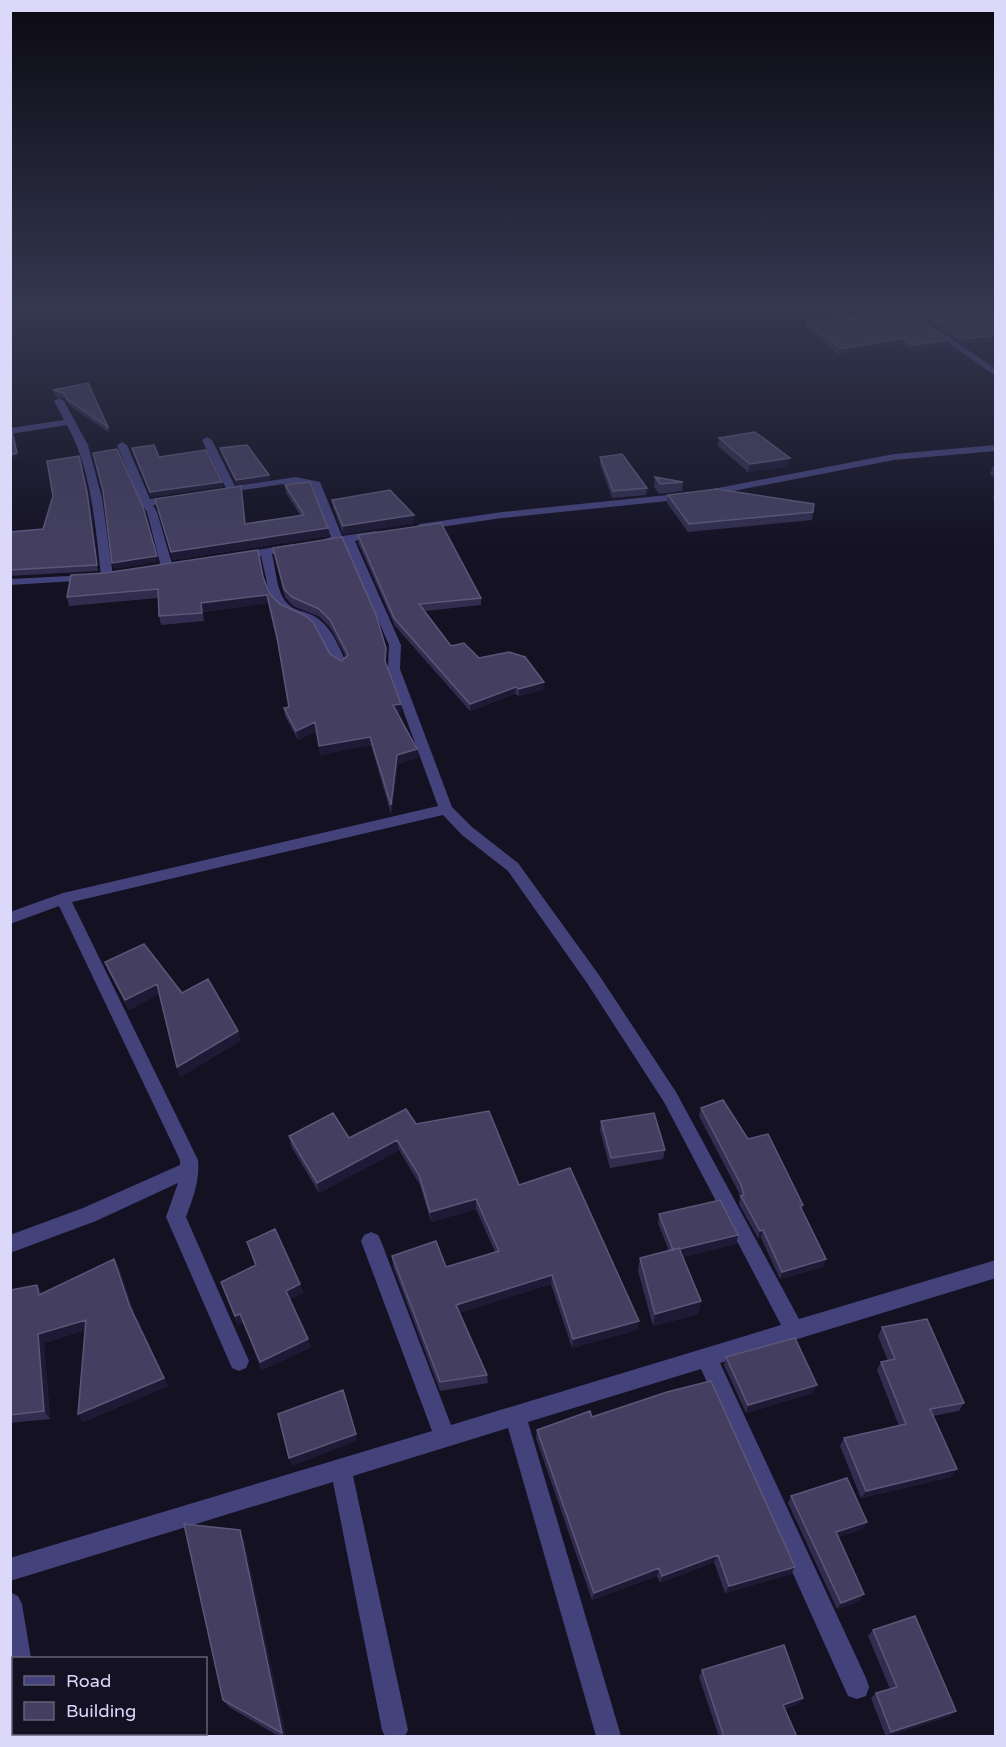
<svg xmlns="http://www.w3.org/2000/svg" width="1006" height="1747" font-family="'Varela Round',sans-serif">
  <style>
    .lines { fill: none; stroke-linecap: round; stroke-linejoin: round }
    .minor { fill: #43427b; fill-rule: evenodd }
    .wall { fill: #322d4e }
    .shaded-wall { fill: #1e1a35 }
    .building { fill: #443f60; stroke: #5c5778; stroke-width: 1.5 }
  </style>
  <rect width="100%" height="100%" fill="#141123"/>
  <g class="lines">
    <path class="minor" d="M894,306H903L996,369V376Z
      M59,398L64,401L88,445L102,498L113,576L111,578L107,579L101,576C95,525 92,471 67,425L10,434V428L64,420L54,401Z
      M207,437L212,440L235,486L296,477L320,482L342,536L376,531L382,534L376,537L355,541L401,645L400,669L452,807L472,827L518,863L599,975L676,1092L799,1319L996,1260V1278L720,1363L866,1678L869,1687L866,1696L857,1699L848,1696L701,1369L528,1422L621,1736H596L508,1428L353,1476L408,1730L405,1736H385L382,1730L333,1482L10,1581V1558L432,1431L361,1241L364,1235L371,1232L378,1235L381,1241L451,1425L781,1325L664,1102L587,983L508,871L462,835L443,815L72,902L198,1160C200,1180 193,1198 186,1217L249,1361L246,1368L239,1371L232,1368L166,1217L178,1183L96,1221L10,1253V1235L83,1208L180,1165V1160L59,906L10,924V912L63,893L438,806L388,669L389,645L344,542L323,545L317,542L331,537L312,486L283,484L217,494V490L226,488L202,440Z
      M122,442L127,445L150,499L174,496L179,499L174,502L153,505L157,512L173,567L171,569H163L161,567L147,512L141,503L117,445Z
      M996,445V451L894,460L697,498L502,518L420,530L415,527L420,524L502,512L697,492L894,454Z
      M293,544L297,545V549L272,554C276,569 276,591 287,603C294,611 304,611 312,615C331,624 339,647 347,664L345,667H337L315,628L305,621L284,613L273,601L268,587L261,556L240,559L234,556L240,553Z
      M88,575L92,576V580L10,585V579Z
      M10,1592L18,1596L22,1604L31,1658H14V1668L10,1667Z
      M17,1734H42L43,1736H18Z"/>
  </g>
  <path class="wall" d="M853,306H899L950,340L948,346L911,350L902,343L839,355L806,327L807,321L870,316Z
    M907,306H978L963,344Z
    M88,383L108,427L109,433L69,405L65,399L55,396L53,390Z
    M719,438L788,466L748,472L718,446Z
    M132,448L159,457L222,482L223,486L151,497L133,453Z
    M220,448L269,475L270,480L237,485L221,453Z
    M600,457L647,488L646,495L612,498L600,464Z
    M993,466H996V479L990,474Z
    M655,477L683,482L682,491L659,494L654,487Z
    M285,485L328,528L329,536L173,560L155,499L246,524L300,515L286,493Z
    M995,490H996V501L993,498Z
    M668,495L813,512L812,520L688,532L667,503Z
    M89,498L98,571L10,576V532L43,529Z
    M332,500L414,523L343,534L333,507Z
    M358,535L481,598V605L425,611L451,646L543,690L519,696L515,694L470,711L395,626L358,543Z
    M273,548L386,648V664L401,712L398,713L418,757L398,764L391,814L371,745L320,755L317,731L298,740L285,716L284,708L289,707L278,646L268,603L203,612L204,621L161,625L159,616L158,598L69,606L67,597L263,577L270,594L330,654L341,661L346,657L331,629L320,617L293,606L285,597Z
    M105,962L182,993L238,1031L240,1041L180,1077L177,1067L159,994L129,1010L109,972Z
    M701,1108L748,1139L803,1205L802,1209L826,1259L823,1267L780,1279L761,1238H758L739,1204L740,1199L739,1193L699,1116Z
    M601,1121L665,1150L663,1159L610,1168L600,1130Z
    M416,1124L519,1185L639,1321L637,1330L572,1348L551,1284L459,1313L487,1375L488,1383L440,1391L393,1266L392,1256L446,1267L495,1252L476,1209L431,1222L420,1185L399,1150L319,1193L291,1146L289,1136L349,1138Z
    M659,1214L738,1235L736,1244L683,1257L701,1301L698,1314L653,1326L638,1271L640,1258L669,1251L658,1223Z
    M247,1242L300,1284L303,1293L290,1299L311,1347L262,1370L243,1323L238,1325L224,1291L255,1265Z
    M119,1268L135,1315L168,1386L83,1422L78,1414L85,1330L44,1343L50,1419L10,1423V1290L42,1293Z
    M882,1327L964,1403L959,1411L933,1416L951,1477L861,1498L840,1446L844,1438L899,1426L877,1370L881,1362L888,1361L878,1336Z
    M726,1357L813,1393L746,1413L724,1365Z
    M592,1417L791,1574L725,1593L714,1562L660,1583L657,1576L592,1600L536,1438L537,1430Z
    M791,1496L867,1522L862,1529L838,1537L860,1601L837,1609L788,1503Z
    M244,1540L286,1737H280L229,1707L223,1700Z
    M873,1630L950,1716L886,1737L871,1698L876,1693L890,1689L868,1636Z
    M702,1670L803,1698L798,1704L785,1709L797,1737H719L699,1677Z"/>
  <path class="shaded-wall" d="M996,335V340L963,344L965,339Z
    M903,338L902,343L839,355L840,349Z
    M950,340L948,346L911,350L913,345Z
    M14,436L18,458L10,459V455Z
    M79,456L89,498L98,571L97,565Z
    M790,458L788,466L748,472L750,464Z
    M269,475L270,480L237,485L236,480Z
    M222,482L223,486L151,497L150,492Z
    M414,515V523L343,534V526Z
    M328,528L329,536L173,560L171,552Z
    M157,556L158,562L114,569L112,563Z
    M267,595L268,603L203,612L204,621L201,603Z
    M544,682L543,690L519,696V689Z
    M516,687L515,694L470,711V704Z
    M401,704V712L394,714L393,705Z
    M315,722L317,731L298,740L296,731Z
    M370,737L371,745L320,755L319,746Z
    M417,749L418,757L398,764L391,814V805L397,755Z
    M157,984L160,994L129,1010L125,1000Z
    M238,1031L240,1041L180,1077L177,1067Z
    M397,1140L399,1150L319,1193L317,1183Z
    M476,1199V1209L431,1222L430,1212Z
    M763,1230L761,1238H758L760,1231Z
    M738,1235L736,1244L672,1260L674,1251Z
    M114,1259L119,1268L135,1315L168,1386L83,1422L78,1414L130,1307Z
    M826,1259L823,1267L780,1279L782,1272Z
    M552,1275L551,1284L456,1314V1305Z
    M300,1284L303,1293L289,1300L286,1291Z
    M37,1285L43,1294L39,1295Z
    M701,1301L698,1314L653,1326L655,1314Z
    M240,1314L243,1323L238,1325L235,1316Z
    M86,1320L91,1328L44,1343L50,1419L44,1411L38,1334Z
    M639,1321L637,1330L572,1348L573,1339Z
    M308,1339L311,1347L262,1370L260,1362Z
    M817,1385L813,1393L746,1413L748,1405Z
    M356,1434L357,1441L292,1466L289,1458Z
    M957,1469L951,1477L861,1498L866,1491Z
    M867,1522L862,1529L832,1539L836,1532Z
    M240,1530L244,1540L286,1737H284L282,1733Z
    M718,1555L714,1562L660,1583L662,1576Z
    M795,1567L791,1574L725,1593L729,1586Z
    M659,1568L657,1576L592,1600L594,1593Z
    M864,1594L860,1601L837,1609L841,1603Z
    M803,1698L798,1704L778,1711L783,1705Z
    M956,1711L950,1716L886,1737L891,1732Z"/>
  <path class="building" d="M863,306H899L950,340L913,345L903,338L840,349L807,321L879,315Z
    M916,306H978L996,318V335L965,339Z
    M88,383L108,427L67,399L64,393L53,390Z
    M10,431H12L17,453L10,455Z
    M755,432L790,458L750,464L719,438Z
    M154,445L159,457L206,450L222,482L150,492L132,448Z
    M247,445L269,475L236,480L220,448Z
    M117,449L143,507L157,556L112,563L103,491L93,453Z
    M622,454L647,488L613,491L600,457Z
    M79,456L87,492L97,565L10,570V532L43,529L53,496L47,461Z
    M655,477L683,482L660,484Z
    M310,482L328,528L171,552L155,499L241,486L245,524L304,515L285,485Z
    M717,489L814,504L813,512L689,524L668,495Z
    M390,490L414,515L343,526L332,500Z
    M441,523L481,598L419,604L451,646L464,643L479,658L509,652L525,657L544,682L519,689L516,687L470,704L394,618L358,535Z
    M342,537L376,615L386,648L385,661L401,704L393,705L417,749L397,755L391,805L370,737L319,746L315,722L296,731L284,708L289,707L277,637L267,595L201,603L202,613L159,616L158,589L67,597L71,575L105,573L258,550L263,577L270,594L280,604L304,615L313,622L330,654L341,661L348,655L330,620L319,609L292,597L284,589L273,548Z
    M144,944L182,993L208,979L238,1031L177,1067L157,984L125,1000L105,962Z
    M723,1100L748,1139L768,1134L803,1205L800,1206L826,1259L782,1272L763,1230L760,1231L741,1196L744,1195L741,1185L701,1108Z
    M406,1109L416,1124L489,1111L519,1185L570,1168L639,1321L573,1339L552,1275L456,1305L487,1375L440,1382L392,1256L436,1241L446,1267L499,1251L476,1199L430,1212L419,1175L397,1140L317,1183L289,1136L333,1113L349,1138Z
    M654,1113L665,1150L611,1158L601,1121Z
    M720,1200L738,1235L680,1249L679,1248L673,1250L659,1214Z
    M275,1229L300,1284L286,1291L308,1339L260,1362L240,1314L235,1316L221,1282L256,1265L247,1242Z
    M679,1248L701,1301L655,1314L640,1258Z
    M114,1259L130,1307L164,1378L78,1414L86,1320L38,1334L44,1411L10,1415V1290L37,1285L39,1295Z
    M927,1319L964,1403L930,1409L957,1469L866,1491L844,1438L906,1424L881,1362L895,1359L882,1327Z
    M795,1338L817,1385L748,1405L726,1357Z
    M711,1381L795,1567L729,1586L718,1555L662,1576L659,1568L594,1593L537,1430L590,1411L592,1417L667,1392Z
    M343,1390L356,1434L289,1458L278,1414Z
    M847,1478L867,1522L836,1532L864,1594L841,1603L791,1496Z
    M184,1524L240,1530L282,1733L223,1700Z
    M915,1616L956,1711L891,1732L876,1693L897,1687L873,1630Z
    M784,1645L803,1698L783,1705L797,1737H724L702,1670Z"/>
  <linearGradient id="sky" x2="0" y2="1"><stop stop-color="#0b0913"/><stop offset="0.56" stop-color="#343850"/><stop offset="1" stop-color="#343850" stop-opacity="0"/></linearGradient>
  <rect width="1006" height="550" fill="url(#sky)"/>
  <rect width="1006" height="1747" fill="none" stroke="#dbd8fa" stroke-width="24"/>
  <rect x="12" y="1657" width="195" height="78" fill="#141123" stroke="#646179" stroke-width="1.5"/>
  <rect x="24" y="1676" width="30" height="9" fill="#43427b" stroke="#646179" stroke-width="1.5"/>
  <text x="66" y="1687" font-size="18" fill="#dbd8fa">Road</text>
  <rect x="24" y="1702" width="30" height="18" fill="#443f60" stroke="#646179" stroke-width="1.5"/>
  <text x="66" y="1717" font-size="18" fill="#dbd8fa">Building</text>
</svg>
